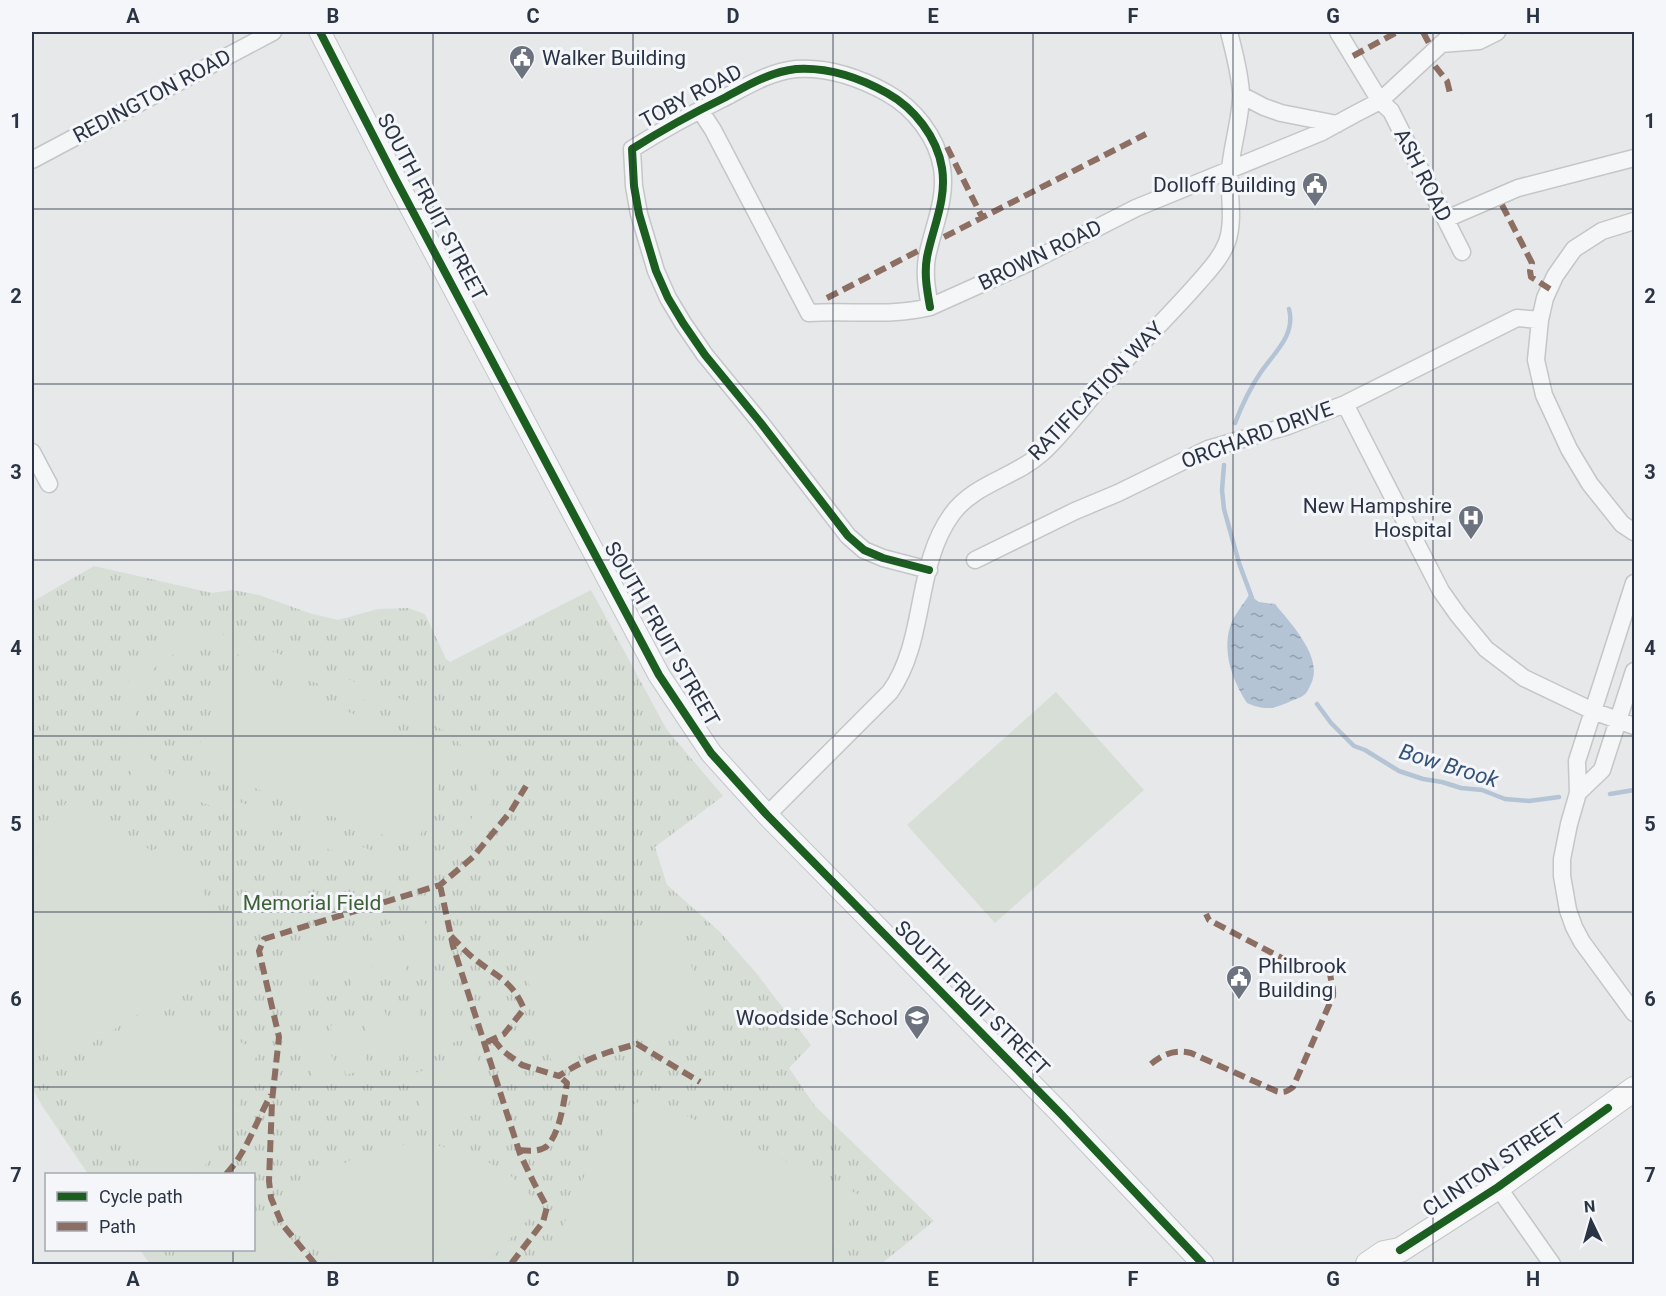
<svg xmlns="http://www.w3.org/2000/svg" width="1666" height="1296" font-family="Roboto,sans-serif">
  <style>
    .park { fill: url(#park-tufts) }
    .pitch { fill: #d6ded6; fill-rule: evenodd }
    .water { fill: url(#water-ripples) }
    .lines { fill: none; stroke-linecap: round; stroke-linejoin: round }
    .stream { stroke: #b4c4d5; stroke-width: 4.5 }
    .minor-casing { stroke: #c4c6c8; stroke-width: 19 }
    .tertiary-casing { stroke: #c4c6c8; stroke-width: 23 }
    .secondary-casing { stroke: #c4c6c8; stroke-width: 26 }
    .minor { stroke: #f5f6f7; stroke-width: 16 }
    .tertiary { stroke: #f5f6f7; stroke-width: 21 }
    .secondary { stroke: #f8f8f8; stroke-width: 24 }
    .quiet { stroke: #8d6e63; stroke-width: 6; stroke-dasharray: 12 6; stroke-linecap: butt }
    .cycleway-casing { stroke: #f4f6f9; stroke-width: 11 }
    .cycleway { stroke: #1b5e20; stroke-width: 8 }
    .grid { fill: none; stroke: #2b3445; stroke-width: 1.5; stroke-opacity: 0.55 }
    .labels { text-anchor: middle; stroke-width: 6; stroke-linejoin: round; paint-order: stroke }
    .poi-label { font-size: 21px; fill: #2b3445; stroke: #f4f6f9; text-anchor: end }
    .street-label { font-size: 21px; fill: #2b3445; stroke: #f4f6f9 }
    .park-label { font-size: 21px; fill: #3f6138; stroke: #f4f6f9 }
    .water-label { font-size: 22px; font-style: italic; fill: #34527a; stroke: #f4f6f9 }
    .neatline { fill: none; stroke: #2b3445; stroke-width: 2 }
    .grid-label { font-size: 20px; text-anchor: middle; font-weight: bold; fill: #2b3445 }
  </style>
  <defs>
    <pattern id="park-tufts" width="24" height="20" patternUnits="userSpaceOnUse" patternTransform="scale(1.5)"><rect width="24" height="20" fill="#d6ded6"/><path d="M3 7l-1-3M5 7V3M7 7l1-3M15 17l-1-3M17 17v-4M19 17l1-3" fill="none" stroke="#b8bfb9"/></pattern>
    <pattern id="water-ripples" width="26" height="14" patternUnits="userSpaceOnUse" patternTransform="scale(1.5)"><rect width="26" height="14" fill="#b4c4d5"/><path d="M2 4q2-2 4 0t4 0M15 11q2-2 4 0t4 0" fill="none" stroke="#93a0af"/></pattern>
  </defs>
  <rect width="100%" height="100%" fill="#e6e8ea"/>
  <path class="park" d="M94,566L212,593L233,590L259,595L312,614L338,620L378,609L408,608L425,614L446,659L450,662L591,590L667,730L723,796L655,847L667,885L720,932L757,974L811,1045L789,1068L815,1106L934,1221L881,1264H150L140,1250H254V1174H88L43,1107L32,1088V602Z"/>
  <path class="pitch" d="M205,632L219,634L233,637L439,713C537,757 489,895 382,869L130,776L136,763C107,717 124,655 177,637C186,634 195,633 205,632ZM207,646L228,651L433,725C515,762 477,876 387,856L180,780C108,747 127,650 207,646Z
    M228,668L452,750L416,847L192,765Z
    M1056,692L1144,790L995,923L907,825Z
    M69,798L152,851L170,840L239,951L54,1067L32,1031V857Z
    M422,913L438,963L414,970L399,920Z
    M677,915L706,1018L552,1063L522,960Z
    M392,923L407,972L384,979L369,930Z
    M361,932L377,981L353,989L338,939Z
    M331,941L346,991L323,998L307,948Z
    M300,950L315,1000L292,1007L277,958Z
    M445,991L461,1040L437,1048L422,998Z
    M415,1000L430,1050L407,1057L392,1007Z
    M384,1009L400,1059L376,1066L361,1016Z
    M354,1019L369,1068L346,1075L330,1026Z
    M174,1020L213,1028L258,1051L231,1127L204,1167L168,1174L128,1148L69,1090L92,1062L125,1037L149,1024Z
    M323,1028L338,1077L315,1085L299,1035Z
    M476,1054L493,1109L427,1129L411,1074L443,1065L455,1102L444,1064Z
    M647,1098L864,1197L826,1264H547L610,1116Z
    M404,1145L440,1146L478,1156L511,1176L541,1206L486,1264H339L286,1210L299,1195L324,1175L361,1154Z
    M254,1213L294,1264H167L186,1250H254Z"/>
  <path class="water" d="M1249,595L1259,602L1275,604C1290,623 1324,657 1311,684C1309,688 1307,693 1304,695C1300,698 1295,699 1291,701C1273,709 1266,711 1247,703C1233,682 1222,653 1230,627C1233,616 1243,605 1249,595Z"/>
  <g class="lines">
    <path class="stream" d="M1235,423C1242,405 1250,388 1261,372C1274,353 1296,335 1289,309
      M1224,465L1222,490L1224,509L1239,563L1252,598
      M1317,704L1331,723L1354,746L1365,750L1399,771L1423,779L1442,782L1461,788L1482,790L1505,799L1529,801L1559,797
      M1610,794L1634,790"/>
    <defs>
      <path id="minor" d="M1338,32L1380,101L1391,111L1462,252
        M1441,44L1479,41L1497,32
        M1241,95L1264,107L1281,113L1337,124
        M700,110L713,130L809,313C850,310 890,317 930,307L1028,263L1136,208L1322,132L1355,114L1380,101L1450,36L1453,32
        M32,160L273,32
        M1446,219L1518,188L1634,158
        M1634,221L1602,231L1574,249L1555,276L1545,298L1540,320L1536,360L1544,395L1569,449L1590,484L1622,524L1634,532
        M1345,404L1441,591L1458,615L1486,649L1524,678L1593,711L1634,726
        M32,452L49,484
        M975,560L1075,511L1118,493L1208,449L1288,426L1345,404L1517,318L1540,320
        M929,570L883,558L864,550L848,536L760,422L705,355L683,323L668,298L656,271L639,214L634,186L632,149C662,130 693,113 724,98C747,86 769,72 796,69C827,67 860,78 887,93C914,108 937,137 942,168C947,199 933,227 927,257C924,274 927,290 930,307
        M1634,583L1577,761L1578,793L1569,824L1562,859V876L1568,910L1574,927L1582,942L1634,1013
        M1578,793L1602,770L1634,671
        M767,815L890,692C927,640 914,566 952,514C975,483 1014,478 1042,453C1066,431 1085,403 1108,379C1138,346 1169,316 1198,283C1209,270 1221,258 1227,242C1235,219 1228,194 1230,170C1232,145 1241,119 1241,94C1240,73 1234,52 1229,32
        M1498,1187L1552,1264"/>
      <path id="tertiary" d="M320,32L396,180L659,675L711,753L767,815L1061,1114L1203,1264"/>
      <path id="secondary" d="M1368,1264L1384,1253L1400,1250L1498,1187L1634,1089"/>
    </defs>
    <use href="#minor" class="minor-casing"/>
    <use href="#tertiary" class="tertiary-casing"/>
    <use href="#secondary" class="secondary-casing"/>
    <use href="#minor" class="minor"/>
    <use href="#tertiary" class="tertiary"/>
    <use href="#secondary" class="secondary"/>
    <path class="quiet" d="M1423,32L1431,47
      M1353,56L1397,32
      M1435,66L1447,81L1450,93
      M947,147L982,217
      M1502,205L1532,263L1530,271L1531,277L1550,289
      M944,237L1146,134
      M827,298L918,251
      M440,885L453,946L520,1154L534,1183L547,1207L543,1222L511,1264
      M451,936C457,942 464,950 471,956C494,976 511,978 524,1009L504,1034L487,1042
      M493,1039L503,1051L522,1065L559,1076C584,1059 607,1052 637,1044L700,1082
      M1151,1064C1163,1054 1175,1049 1191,1053L1276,1091C1283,1093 1287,1092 1293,1087L1333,996C1334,987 1330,980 1330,971L1327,967L1316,963L1295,965L1209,920L1206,914
      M519,1150C528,1151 540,1152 547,1146C560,1133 564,1101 567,1083L559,1076
      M226,1174C246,1154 256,1121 271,1095
      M315,1264L282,1224L271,1198L269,1181L272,1101L279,1037L259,951L264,939L440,885L473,857L511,811L526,786"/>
    <defs>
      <path id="cycleway" d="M320,32L396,180L659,675L711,753L767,815L1061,1114L1203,1264
        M929,570L883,558L864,550L848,536L760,422L705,355L683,323L668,298L656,271L639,214L634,186L632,149C662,130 693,113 724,98C747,86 769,72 796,69C827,67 860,78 887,93C914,108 937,137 942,168C947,199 933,227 927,257C924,274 927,290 930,307
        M1400,1250L1498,1187L1608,1108"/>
    </defs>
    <use href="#cycleway" class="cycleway-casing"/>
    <use href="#cycleway" class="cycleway"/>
  </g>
  <path class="grid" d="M233,32V1174M433,32V1264M633,32V1264M833,32V1264M1033,32V1264M1233,32V1264M1433,32V1264M32,209H1634M32,384H1634M32,560H1634M32,736H1634M32,912H1634M32,1087H1634M233,1250V1264"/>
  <defs>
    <symbol id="civic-pin" viewBox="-11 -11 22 30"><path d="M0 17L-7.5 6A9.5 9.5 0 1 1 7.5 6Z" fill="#6c737f" stroke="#f4f6f9"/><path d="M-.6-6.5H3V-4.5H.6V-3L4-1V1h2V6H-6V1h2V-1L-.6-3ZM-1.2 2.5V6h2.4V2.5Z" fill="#fff"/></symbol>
    <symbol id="hospital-pin" viewBox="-11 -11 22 30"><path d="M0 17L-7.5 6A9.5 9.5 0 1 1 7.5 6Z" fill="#6c737f" stroke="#f4f6f9"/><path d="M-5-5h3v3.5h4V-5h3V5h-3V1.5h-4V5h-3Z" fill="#fff"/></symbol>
    <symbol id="school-pin" viewBox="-11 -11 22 30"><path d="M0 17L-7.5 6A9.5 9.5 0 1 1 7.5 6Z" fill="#6c737f" stroke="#f4f6f9"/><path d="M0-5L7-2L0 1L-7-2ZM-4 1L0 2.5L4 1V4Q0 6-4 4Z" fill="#fff"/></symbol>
  </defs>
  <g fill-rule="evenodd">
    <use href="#civic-pin" x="507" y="43" width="30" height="40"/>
    <use href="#civic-pin" x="1300" y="170" width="30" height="40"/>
    <use href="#hospital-pin" x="1456" y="503" width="30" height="40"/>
    <use href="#civic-pin" x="1224" y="963" width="30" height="40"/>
    <use href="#school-pin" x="902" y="1003" width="30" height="40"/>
  </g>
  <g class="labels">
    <g class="poi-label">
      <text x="542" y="65" text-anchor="start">Walker Building</text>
      <text x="1296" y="192">Dolloff Building</text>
      <text x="1452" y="513">New Hampshire<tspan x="1452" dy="24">Hospital</tspan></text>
      <text x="1258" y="973" text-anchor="start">Philbrook<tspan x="1258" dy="24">Building</tspan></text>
      <text x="898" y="1025">Woodside School</text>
    </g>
    <g class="street-label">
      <text transform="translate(152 96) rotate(-28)" y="7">REDINGTON ROAD</text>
      <text transform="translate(691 96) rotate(-28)" y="7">TOBY ROAD</text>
      <text transform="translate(1423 175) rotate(63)" y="7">ASH ROAD</text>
      <text transform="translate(432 207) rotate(62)" y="7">SOUTH FRUIT STREET</text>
      <text transform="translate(1040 255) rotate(-26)" y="7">BROWN ROAD</text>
      <text transform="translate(1096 391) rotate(-46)" y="7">RATIFICATION WAY</text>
      <text transform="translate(1257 435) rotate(-20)" y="7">ORCHARD DRIVE</text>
      <text transform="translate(662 634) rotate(60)" y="7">SOUTH FRUIT STREET</text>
      <text transform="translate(972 998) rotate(45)" y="7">SOUTH FRUIT STREET</text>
      <text transform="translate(1494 1165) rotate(-34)" y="7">CLINTON STREET</text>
    </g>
    <g class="park-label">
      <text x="312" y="910">Memorial Field</text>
    </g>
    <g class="water-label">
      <text transform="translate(1449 765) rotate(17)" y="8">Bow Brook</text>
    </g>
  </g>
  <rect width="1666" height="1296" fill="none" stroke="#f4f6f9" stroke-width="66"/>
  <rect x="45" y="1173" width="210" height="78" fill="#f4f6f9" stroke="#a4a8b1" stroke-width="1.5"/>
  <rect x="57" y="1192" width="30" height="9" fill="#1b5e20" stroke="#a4a8b1" stroke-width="1.5"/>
  <text x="99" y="1203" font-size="18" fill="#2b3445">Cycle path</text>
  <rect x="57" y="1222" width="30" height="9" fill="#8d6e63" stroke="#a4a8b1" stroke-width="1.5"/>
  <text x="99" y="1233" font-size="18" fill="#2b3445">Path</text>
  <g transform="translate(1591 1221) rotate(355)" stroke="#f4f6f9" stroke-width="4.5" paint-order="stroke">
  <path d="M0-4.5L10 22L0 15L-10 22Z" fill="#2b3445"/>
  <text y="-9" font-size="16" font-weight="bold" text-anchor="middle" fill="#2b3445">N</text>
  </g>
  <rect x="33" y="33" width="1600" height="1230" class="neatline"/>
  <g class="grid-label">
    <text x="133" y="23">A</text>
    <text x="333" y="23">B</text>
    <text x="533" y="23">C</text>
    <text x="733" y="23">D</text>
    <text x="933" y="23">E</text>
    <text x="1133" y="23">F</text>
    <text x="1333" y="23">G</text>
    <text x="1533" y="23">H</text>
    <text x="16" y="128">1</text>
    <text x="1650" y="128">1</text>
    <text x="16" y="303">2</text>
    <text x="1650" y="303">2</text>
    <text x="16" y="479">3</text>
    <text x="1650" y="479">3</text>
    <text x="16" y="655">4</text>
    <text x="1650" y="655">4</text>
    <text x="16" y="831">5</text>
    <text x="1650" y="831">5</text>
    <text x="16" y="1006">6</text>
    <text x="1650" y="1006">6</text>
    <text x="16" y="1182">7</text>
    <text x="1650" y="1182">7</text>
    <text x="133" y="1286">A</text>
    <text x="333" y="1286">B</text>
    <text x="533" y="1286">C</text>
    <text x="733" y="1286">D</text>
    <text x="933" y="1286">E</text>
    <text x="1133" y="1286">F</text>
    <text x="1333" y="1286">G</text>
    <text x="1533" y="1286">H</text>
  </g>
</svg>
